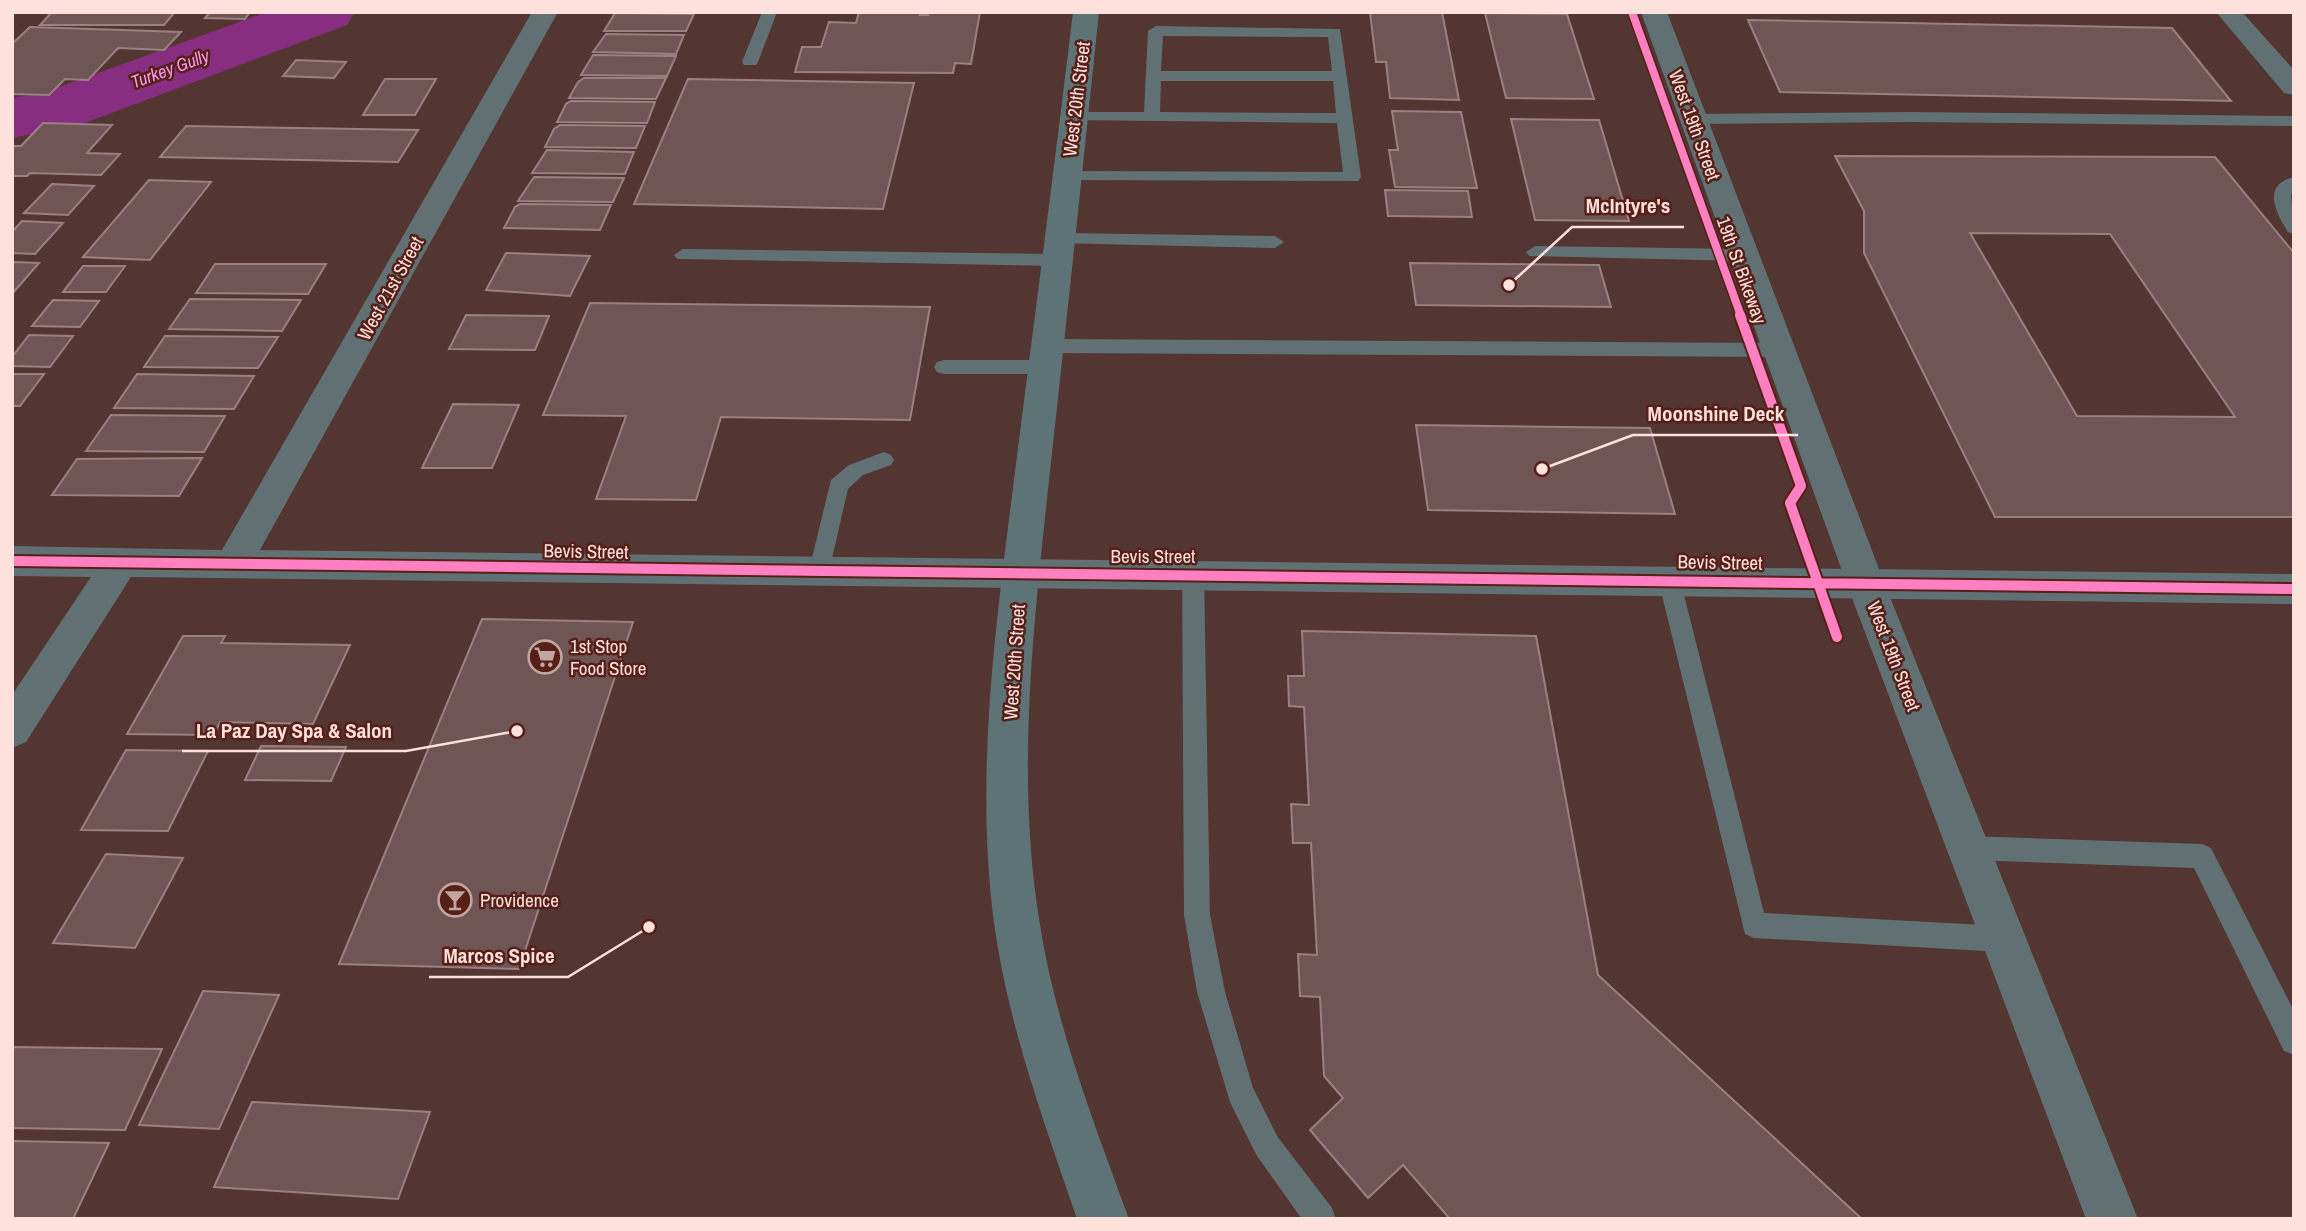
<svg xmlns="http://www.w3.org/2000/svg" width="2306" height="1231" font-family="'Archivo Narrow',sans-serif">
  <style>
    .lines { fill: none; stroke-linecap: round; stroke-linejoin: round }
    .river { fill: #872e80; fill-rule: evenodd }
    .building { fill: #705556; stroke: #9a8080; stroke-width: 2; fill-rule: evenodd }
    .service { fill: #607073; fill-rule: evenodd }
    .minor { fill: #607073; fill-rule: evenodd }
    .tertiary { fill: #607073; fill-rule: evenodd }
    .secondary { fill: #5e7376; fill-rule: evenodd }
    .cycleway-far1-casing { stroke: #561f18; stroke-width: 11 }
    .cycleway-casing { stroke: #561f18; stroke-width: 14 }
    .cycleway-far1 { stroke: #ff80c0; stroke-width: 8 }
    .cycleway { stroke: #ff80c0; stroke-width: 10 }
    .labels { text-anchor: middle; stroke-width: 5; stroke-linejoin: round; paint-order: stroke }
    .far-water-label { font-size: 18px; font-style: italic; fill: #f798f0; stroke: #561f18 }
    .street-label { font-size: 19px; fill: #ffe1dc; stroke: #561f18 }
    .poi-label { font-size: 19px; fill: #ffe1dc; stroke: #561f18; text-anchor: start }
    .leader { fill: none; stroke: #ffe1dc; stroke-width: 2.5 }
    .callout-dot { fill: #ffe1dc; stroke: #561f18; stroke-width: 2.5 }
    .callout-label { font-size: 21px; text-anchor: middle; font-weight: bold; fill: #ffe1dc; stroke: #561f18; stroke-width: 5; stroke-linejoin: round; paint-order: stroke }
  </style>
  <rect width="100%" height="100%" fill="#533531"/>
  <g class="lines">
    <path class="river" d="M267,12H355L347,25L82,124L12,138V98L45,92Z"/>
  </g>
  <path class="building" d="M52,12H175L164,25H40Z
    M210,12H250L245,19L205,18Z
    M859,12H920V15H928L929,12H980L971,64L955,63L953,73L795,72L802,47H821L829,22L856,23Z
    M1370,12H1442L1459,100L1390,98L1386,62H1376Z
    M615,13L694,14L686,31H604Z
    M1485,13L1567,14L1594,99L1506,98Z
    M1748,20L2172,28L2231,101L1780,92Z
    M30,27L181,32L164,50L118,48L88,80L65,79L49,95L12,94V44Z
    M606,34L684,35L676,54L593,52Z
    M593,55L676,56L667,76L581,75Z
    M296,60L346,62L334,78L283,76Z
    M584,78H666L656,99L569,98L578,82Z
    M385,79H436L415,115H363Z
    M688,79L914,83L883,209L634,204Z
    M571,101L655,102L647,123L557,122L566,104Z
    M1392,111L1461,112L1477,188L1395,187L1389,150H1398Z
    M1511,119L1599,120L1629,221L1535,220Z
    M43,123L112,125L87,153L120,154L101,175L30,173L27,176H12V146H21Z
    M560,125L645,126L636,148L545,147L554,129Z
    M186,126L418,130L398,162L160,157Z
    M547,150L634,152L625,174L532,173Z
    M1835,156L2215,157L2294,253V517H1995L1864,253V211ZM1970,233L2110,234L2235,417L2077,416Z
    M534,177L624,178L613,202L518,201Z
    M149,180L211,182L150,260L83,257Z
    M52,184L94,186L68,215L24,213Z
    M1385,190L1468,191L1472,217L1388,216Z
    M520,204L611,205L600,230L504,228L515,207Z
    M22,221L63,223L35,254L12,253V232Z
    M506,253L590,256L570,296L486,290Z
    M12,262L39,263L12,294Z
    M1410,263L1599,265L1611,307L1416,305Z
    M215,264H326L308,294L196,293Z
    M83,266H125L106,292H63Z
    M190,299L301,300L282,331L169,329Z
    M53,300L99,301L80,327L32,326Z
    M590,303L930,307L910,420L721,417L696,500L596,499L626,416L543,415Z
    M466,315L549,316L535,350L449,349Z
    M29,335L73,336L50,367L12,366V357Z
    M165,336L278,337L258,368L144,367Z
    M12,374H44L20,406H12Z
    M137,374L254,376L234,409L114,408Z
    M453,404L519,405L492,468H422Z
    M111,415L225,416L204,452L86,451Z
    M1416,425L1650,428L1675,514L1428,510Z
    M202,458L179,496L52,495L77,459Z
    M482,619L633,622L519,969L339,964Z
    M1302,631L1536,636L1598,975L1862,1219H1450L1403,1165L1368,1198L1310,1130L1343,1098L1324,1076L1320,997L1300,996L1298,954L1317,955L1311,843H1293L1291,804L1309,805L1304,707L1289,706L1288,676H1304Z
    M183,636H225L221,643L350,645L313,724L220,722L214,735L127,734Z
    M261,746L346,747L331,781L245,780Z
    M126,750L208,751L168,831L81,830Z
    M106,854L183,858L135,948L53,943Z
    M203,991L279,995L219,1129L139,1125Z
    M12,1047L162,1049L125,1130L12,1128Z
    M252,1102L430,1112L398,1199L214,1187Z
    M12,1141L109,1143L73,1219H12Z"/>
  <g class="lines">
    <path class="service" d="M762,12H777L758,62L756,65H744L742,62Z
      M1156,26L1340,29L1361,177L1358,181L1061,180L1058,176L1061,172L1067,171L1343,172L1337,123L1068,120L1066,117L1068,114L1074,112H1144L1148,31ZM1163,36L1328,37L1332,71H1161ZM1161,81H1333L1336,113L1160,112Z
      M1911,112L2294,116V126L1911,122L1693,124L1685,119L1693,114Z
      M2294,177V192L2291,194L2294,234L2288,232C2276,213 2261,185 2294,177Z
      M1060,233L1275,236L1284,242L1275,248L1054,243L1051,239Z
      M1535,246L1744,249L1753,255L1744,261L1529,256L1526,252Z
      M683,249L1057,254L1066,260L1057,266L677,259L674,255Z
      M1047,339L1781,343L1788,345L1791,350L1788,355L1781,357L1047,353L1040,351L1037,346L1040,341Z
      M944,360H1044L1051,362L1054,367L1051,372L1044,374H944L937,372L934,367L937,362Z
      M884,452L891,455L894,460L891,465L863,475L848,489L828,576L820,579L812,576L809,570L831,480L849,465Z
      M1193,565L1201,568L1204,574L1210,915L1225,992L1253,1088L1277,1136L1332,1208L1336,1219H1302L1257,1156L1230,1102L1197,992L1184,915L1182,574L1185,568Z
      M1669,570L1677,573L1680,579L1764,913L2003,926L2013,930L2016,939L2013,948L2003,952L1754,938L1745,934L1658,579L1661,573Z
      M1968,836L2202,844L2211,848L2294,1011V1055L2284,1051L2194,868L1968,860L1959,856L1955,848L1959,840Z"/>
    <path class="minor" d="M532,12H558L260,550L2294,574V604L131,577L26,742L12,748V695L91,577L12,576V546L222,550Z
      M2216,12H2242L2294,70V95L2284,93Z"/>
    <path class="tertiary" d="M1641,12H1667L1884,582L2138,1219H2086L1846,582Z"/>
    <path class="secondary" d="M1073,12H1099C1083,165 1067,318 1050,471C1034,621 1015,775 1040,925C1056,1026 1094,1123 1129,1219H1077C1044,1122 1008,1025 994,923C974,770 997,616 1016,464C1035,313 1055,163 1073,12Z"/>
    <defs>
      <path id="cycleway-far1" d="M1632,12L1741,316"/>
      <path id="cycleway" d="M1740,315L1801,486L1790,503L1837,637
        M12,561L2294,589"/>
    </defs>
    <use href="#cycleway-far1" class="cycleway-far1-casing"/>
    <use href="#cycleway" class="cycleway-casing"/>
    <use href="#cycleway-far1" class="cycleway-far1"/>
    <use href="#cycleway" class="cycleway"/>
  </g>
  <defs>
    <symbol id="supermarket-ring" viewBox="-11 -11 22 22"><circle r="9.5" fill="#561f18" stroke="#c3a5a0" stroke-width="1.5"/><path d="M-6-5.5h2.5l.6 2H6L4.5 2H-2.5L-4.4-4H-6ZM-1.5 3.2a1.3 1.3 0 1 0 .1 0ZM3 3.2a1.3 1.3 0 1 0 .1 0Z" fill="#c3a5a0"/></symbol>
    <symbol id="bar-ring" viewBox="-11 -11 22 22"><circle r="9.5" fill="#561f18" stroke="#c3a5a0" stroke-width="1.5"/><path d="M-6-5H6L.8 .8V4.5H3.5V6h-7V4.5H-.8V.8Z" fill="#c3a5a0"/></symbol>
  </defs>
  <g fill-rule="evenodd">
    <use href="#supermarket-ring" x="526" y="638" width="38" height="38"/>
    <use href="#bar-ring" x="436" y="881" width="38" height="38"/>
  </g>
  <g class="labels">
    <g class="far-water-label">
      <text transform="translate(170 69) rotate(-20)" y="6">Turkey Gully</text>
    </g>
    <g class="street-label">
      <text transform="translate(1076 99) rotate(-83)" y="7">West 20th Street</text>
      <text transform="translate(1695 125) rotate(70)" y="7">West 19th Street</text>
      <text transform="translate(1742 270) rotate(70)" y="7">19th St Bikeway</text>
      <text transform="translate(390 288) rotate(-61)" y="7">West 21st Street</text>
      <text transform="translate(586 551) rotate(1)" y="7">Bevis Street</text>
      <text x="1153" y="563">Bevis Street</text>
      <text transform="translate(1720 562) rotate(1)" y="7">Bevis Street</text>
      <text transform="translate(1894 656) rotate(69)" y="7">West 19th Street</text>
      <text transform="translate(1014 662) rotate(-86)" y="7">West 20th Street</text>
    </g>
    <g class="poi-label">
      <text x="570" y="653">1st Stop<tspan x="570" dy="22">Food Store</tspan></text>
      <text x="480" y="907">Providence</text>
    </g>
  </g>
  <path class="leader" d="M1509 285L1572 227H1684M1542 469L1633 435H1798M517 731L406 751H182M649 927L568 977H429"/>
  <g class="callout-dot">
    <circle cx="1509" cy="285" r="7"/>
    <circle cx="1542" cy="469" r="7"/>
    <circle cx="517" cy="731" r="7"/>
    <circle cx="649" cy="927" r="7"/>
  </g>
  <g class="callout-label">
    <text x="1628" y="213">McIntyre's</text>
    <text x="1716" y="421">Moonshine Deck</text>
    <text x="294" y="738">La Paz Day Spa &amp; Salon</text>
    <text x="499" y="963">Marcos Spice</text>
  </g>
  <rect width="2306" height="1231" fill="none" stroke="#ffe1dc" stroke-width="28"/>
</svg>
